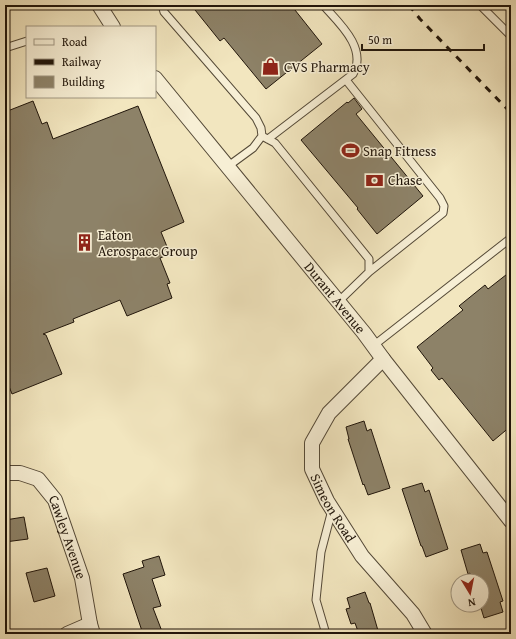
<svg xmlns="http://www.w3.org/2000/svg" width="516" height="639" font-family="'Gentium Book Plus',serif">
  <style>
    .building { fill: #8d8268; stroke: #20150a }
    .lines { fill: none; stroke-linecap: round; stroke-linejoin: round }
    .lane-casing { stroke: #544937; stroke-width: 9 }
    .street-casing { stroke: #544937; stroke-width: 16 }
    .lane { stroke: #f7efd5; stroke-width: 7 }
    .street { stroke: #f7efd5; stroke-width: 14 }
    .rail { stroke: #20150a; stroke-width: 3; stroke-dasharray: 7 7; stroke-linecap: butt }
    .labels { text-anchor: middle; stroke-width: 3; stroke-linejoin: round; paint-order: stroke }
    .poi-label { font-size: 14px; fill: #20150a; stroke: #f7efd5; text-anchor: start }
    .street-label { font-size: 14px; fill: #20150a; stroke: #f7efd5 }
  </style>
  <rect width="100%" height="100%" fill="#f2e6bf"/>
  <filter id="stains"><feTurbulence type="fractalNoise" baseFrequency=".005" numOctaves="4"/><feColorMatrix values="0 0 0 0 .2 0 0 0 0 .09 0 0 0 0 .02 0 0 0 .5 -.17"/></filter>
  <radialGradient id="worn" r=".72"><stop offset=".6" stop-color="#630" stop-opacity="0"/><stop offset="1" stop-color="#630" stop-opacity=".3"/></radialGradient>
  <path class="building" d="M191,5H291L322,44L266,89L224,38L220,41Z
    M354,98L362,109L356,114L423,196L377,234L357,209L358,208L301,140L347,102L348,103Z
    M33,101L42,124L47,122L53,139L138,106L184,222L161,232L170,254L160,258L170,283L167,284L172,298L127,316L120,300L73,319L74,322L43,334L46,335L62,374L12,394L5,376V112Z
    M511,271V426L493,441L442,378L439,380L431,370L433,368L417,347L463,310L459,306L485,285L488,289Z
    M364,421L367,431L371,429L390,488L368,495L364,484L363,485L348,439H349L346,427Z
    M422,483L425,492L429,490L448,549L426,557L422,546H421L402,489Z
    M24,517L28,539L5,542V520Z
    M480,544L483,553L487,552L503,601L500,602L503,612L484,618L480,605H482V581H472L470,573L468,574L461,550Z
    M159,556L165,575L152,579L161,606L153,608L163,634H143L123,574L144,567L142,561Z
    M47,568L55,596L34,602L26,573Z
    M365,592L369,603H370L379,634H359L355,623L351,624L346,609L350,608L347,598Z"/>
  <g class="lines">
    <defs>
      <path id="lane" d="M162,5L164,12L256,118L261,128L262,136L253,148L227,167
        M480,5L511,36
        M5,48L27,41
        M346,80L440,198L444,206L443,213L369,272
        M262,136L275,143L369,259V272L338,302
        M268,139L353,74C368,48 338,22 323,5
        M373,346L511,238
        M326,634L316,600L321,552L332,510"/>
      <g id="street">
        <path d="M99,5L113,27"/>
        <path id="s1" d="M155,78L364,333L383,359L511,521"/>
        <path id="s2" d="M383,359L329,413L312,443V469L327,501L362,556L413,614L425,634"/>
        <path id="s3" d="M5,473H20L38,479L55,500L82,578L90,624L93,634"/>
        <path d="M67,634L90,624"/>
      </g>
    </defs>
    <use href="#lane" class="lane-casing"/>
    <use href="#street" class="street-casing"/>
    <use href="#lane" class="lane"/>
    <use href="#street" class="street"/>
    <path class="rail" d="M409,5L420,19L511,113"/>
  </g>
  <defs>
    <symbol id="shop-bare" viewBox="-9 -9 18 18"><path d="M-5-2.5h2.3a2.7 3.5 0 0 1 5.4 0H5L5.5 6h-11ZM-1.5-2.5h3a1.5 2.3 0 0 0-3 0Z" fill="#8f2418" stroke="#f7efd5" stroke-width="2.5" paint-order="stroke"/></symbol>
    <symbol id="stadium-bare" viewBox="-9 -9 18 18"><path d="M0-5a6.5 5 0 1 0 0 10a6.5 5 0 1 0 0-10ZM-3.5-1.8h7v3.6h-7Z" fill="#8f2418" stroke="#f7efd5" stroke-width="2.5" paint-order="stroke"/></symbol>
    <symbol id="bank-bare" viewBox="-9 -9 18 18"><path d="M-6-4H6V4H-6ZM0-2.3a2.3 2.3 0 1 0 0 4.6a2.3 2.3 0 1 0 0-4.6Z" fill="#8f2418" stroke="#f7efd5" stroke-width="2.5" paint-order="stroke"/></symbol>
    <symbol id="building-bare" viewBox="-9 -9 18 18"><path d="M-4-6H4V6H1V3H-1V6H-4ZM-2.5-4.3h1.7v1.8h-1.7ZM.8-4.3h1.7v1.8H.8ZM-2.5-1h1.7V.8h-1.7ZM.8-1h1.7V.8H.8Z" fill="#8f2418" stroke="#f7efd5" stroke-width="2.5" paint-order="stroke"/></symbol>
  </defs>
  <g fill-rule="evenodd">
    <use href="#shop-bare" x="258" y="54" width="25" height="25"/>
    <use href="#stadium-bare" x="338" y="138" width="25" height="25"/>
    <use href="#bank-bare" x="362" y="168" width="25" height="25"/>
    <use href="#building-bare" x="72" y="230" width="25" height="25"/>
  </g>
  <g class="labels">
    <g class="poi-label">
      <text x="284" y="72">CVS Pharmacy</text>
      <text x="363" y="156">Snap Fitness</text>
      <text x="388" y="185">Chase</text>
      <text x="98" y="240">Eaton<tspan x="98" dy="16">Aerospace Group</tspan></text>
    </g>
    <g class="street-label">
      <text dy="5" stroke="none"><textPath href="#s1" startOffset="284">Durant Avenue</textPath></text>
      <text dy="5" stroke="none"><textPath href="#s2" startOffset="181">Simeon Road</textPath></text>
      <text dy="5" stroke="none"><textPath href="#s3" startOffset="100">Cawley Avenue</textPath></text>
    </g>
  </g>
  <rect width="516" height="639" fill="none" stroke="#f2e6bf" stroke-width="20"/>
  <rect x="6" y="6" width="504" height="627" fill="none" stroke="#20150a" stroke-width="2"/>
  <rect x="10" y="10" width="496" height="619" fill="none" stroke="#20150a"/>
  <rect x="26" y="26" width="130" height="72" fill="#f7efd5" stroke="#a19884"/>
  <rect x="34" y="39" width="20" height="6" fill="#f7efd5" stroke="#a19884"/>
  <text x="62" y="46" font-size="12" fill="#20150a">Road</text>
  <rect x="34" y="59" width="20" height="6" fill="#20150a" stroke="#a19884"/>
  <text x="62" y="66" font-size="12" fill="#20150a">Railway</text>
  <rect x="34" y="76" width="20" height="12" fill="#8d8268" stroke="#a19884"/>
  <text x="62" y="86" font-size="12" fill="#20150a">Building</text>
  <g transform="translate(470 593) rotate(170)"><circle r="19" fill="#f7efd5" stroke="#a19884"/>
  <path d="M0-3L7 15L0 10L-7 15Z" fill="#8f2418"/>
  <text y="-6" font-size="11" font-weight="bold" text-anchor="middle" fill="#20150a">N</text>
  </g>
  <path d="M362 44v6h122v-6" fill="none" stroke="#20150a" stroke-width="2"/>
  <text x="368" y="44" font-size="12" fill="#20150a" stroke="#f7efd5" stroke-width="3" paint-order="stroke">50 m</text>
  <rect width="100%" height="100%" filter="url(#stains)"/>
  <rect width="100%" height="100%" fill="url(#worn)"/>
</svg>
